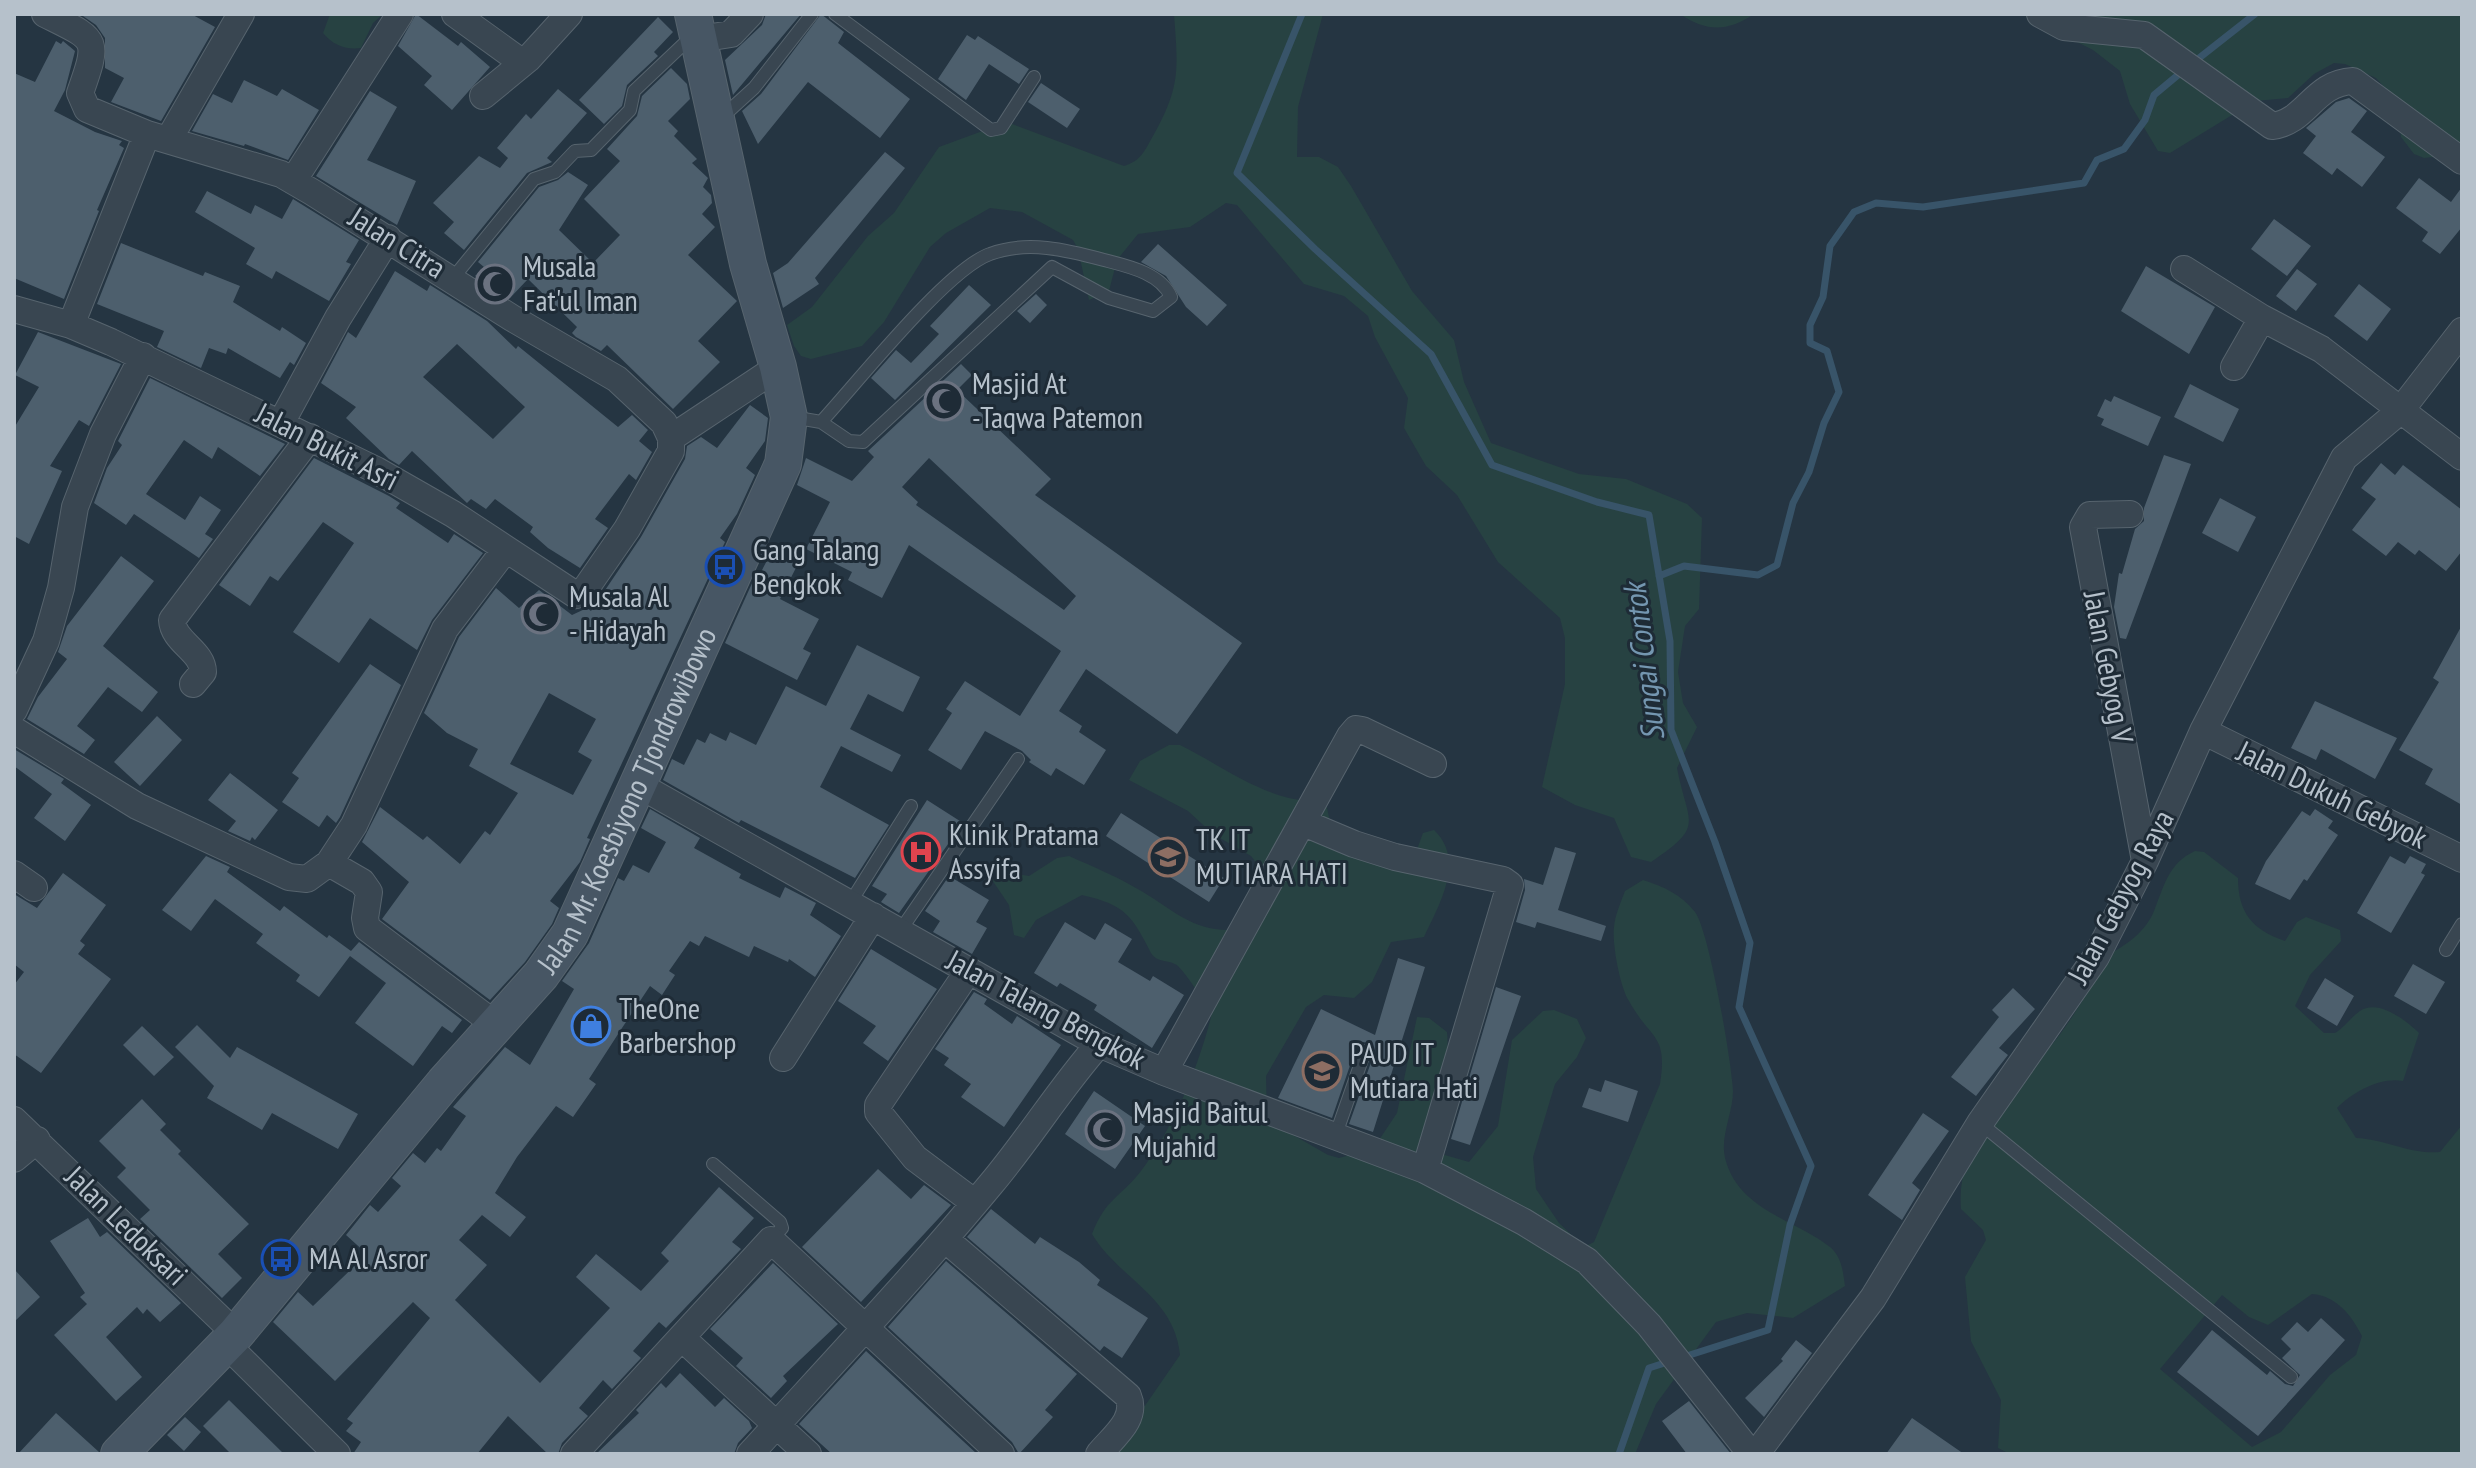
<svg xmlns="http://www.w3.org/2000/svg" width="2476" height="1468" font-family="'PT Sans Narrow',sans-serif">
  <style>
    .green { fill: #274242; fill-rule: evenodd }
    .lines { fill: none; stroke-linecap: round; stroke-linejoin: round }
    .stream { stroke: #385469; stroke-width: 7 }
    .building { fill: #4d5f6d; fill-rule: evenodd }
    .lane-casing { stroke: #57646e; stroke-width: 14 }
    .street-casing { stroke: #57646e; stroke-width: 28 }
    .secondary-casing { stroke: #57646e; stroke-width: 38 }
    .lane { stroke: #394651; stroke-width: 12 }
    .street { stroke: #394651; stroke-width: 26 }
    .secondary { stroke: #475664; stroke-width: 36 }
    .labels { text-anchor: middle; stroke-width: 6; stroke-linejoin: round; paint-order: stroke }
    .street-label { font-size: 30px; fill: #b6c1cb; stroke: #1e2b36 }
    .poi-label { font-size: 30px; fill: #b6c1cb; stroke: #1e2b36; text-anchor: start }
    .water-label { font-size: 32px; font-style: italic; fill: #7496b0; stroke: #1e2b36 }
  </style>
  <rect width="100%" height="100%" fill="#253542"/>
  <path class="green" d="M330,14H383L373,23L361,48C345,50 333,45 323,33Z
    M1174,14H1323L1298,107L1297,157H1319L1338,167L1351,186L1412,291L1454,340L1464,382L1491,443L1579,474L1626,479L1687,504L1702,518L1699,609L1685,626L1678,672L1683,703L1697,727L1677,768C1688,825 1706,825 1651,862L1631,857L1614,818L1575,805L1542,787L1565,684V638L1560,618L1498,562L1457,495L1426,466L1404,428L1408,398L1375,337L1368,316L1344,296L1304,284L1237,205L1226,203L1190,227L1138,234L1117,260L1109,291L1089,300L1078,249L1073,240L1022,212L990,208L946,233L930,247L884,322L862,346L811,359L801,356L794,346L787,325L812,307L868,236L894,213L939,147L1007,122L1124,166C1141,161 1145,150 1153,136C1181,86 1178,69 1174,14Z
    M1680,14H1754C1727,32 1707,32 1680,14Z
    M2021,14H2462V154L2424,158L2414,154L2401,137L2397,101L2376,78L2345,64L2334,63L2314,74L2288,98L2255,101L2170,153L2158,151L2130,104L2120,71L2093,50Z
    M1169,745H1180C1223,766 1276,808 1325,800L1330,821L1412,863L1423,833L1434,830C1466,860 1439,905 1424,937L1391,942L1372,982L1354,998L1324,995L1306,1007L1266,1076L1267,1120L1328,1155L1339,1158L1373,1149L1397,1113L1417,1017L1429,1018L1447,1032C1451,1070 1430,1099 1425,1136L1438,1153L1469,1162L1498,1126L1512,1040L1543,1011L1554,1010L1577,1019L1586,1038L1577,1057L1555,1084L1533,1157L1536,1189L1559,1223L1584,1247L1594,1242L1660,1084C1668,1033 1651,1041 1629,1001C1620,987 1612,944 1614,927C1615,915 1621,902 1625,891L1643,880C1663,886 1682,895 1695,912C1709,930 1732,1064 1733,1091C1733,1113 1720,1136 1725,1158C1738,1210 1794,1219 1830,1247C1842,1257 1843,1272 1845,1286L1793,1318L1747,1313L1716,1322L1656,1404L1635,1454H1081L1122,1439L1180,1355C1175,1297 1118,1278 1092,1234C1106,1198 1120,1198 1141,1171C1174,1127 1199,1066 1212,1013C1201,999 1190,978 1178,966C1170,959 1158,964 1151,953C1132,916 1126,905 1082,895L1036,920L1024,938L1014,935L1009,905L984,868L1029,876L1057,858L1069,856C1094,867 1120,878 1143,892C1173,910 1192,930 1228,930L1265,874L1251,856L1213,834L1188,811L1129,780L1140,761Z
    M2195,851L2204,852L2238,878C2238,912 2252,930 2285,941L2297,922L2306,917L2340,930L2341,941L2310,975L2295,1006L2324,1033H2335C2345,1027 2351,1017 2360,1011C2378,998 2407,1021 2419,1033L2403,1081C2380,1077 2353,1092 2337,1108L2356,1138C2386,1139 2410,1155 2440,1152L2462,1125V1454H2010L1998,1448L2001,1400L1971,1341L1965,1277L1986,1240L1983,1230L1961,1209C1955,1136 2021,1087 2061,1033C2079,1008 2095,981 2109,954C2127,945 2146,931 2154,911C2164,887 2168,863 2195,851ZM2312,1294C2337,1296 2351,1315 2362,1336L2356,1355L2330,1375L2281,1432L2252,1447L2160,1369L2222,1295L2249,1317L2268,1325Z"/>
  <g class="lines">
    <path class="stream" d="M1302,14L1237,173L1315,249L1431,354L1492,465L1597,502L1649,515L1670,641L1671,730L1715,842L1750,943L1739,1007L1811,1166L1790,1225L1768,1330L1649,1368L1619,1454
      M2194,62L2255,14
      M1659,576L1684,566L1758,575L1777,565L1793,503L1809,472L1824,423L1839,392L1827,351L1810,343V325L1823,297L1830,246L1854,212L1876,203L1923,207L2084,183L2097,160L2124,149L2145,120L2154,95L2184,70"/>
  </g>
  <path class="building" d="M80,14H191L215,27L161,121L111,102L124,78L105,68V38L96,25Z
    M416,14L458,46L461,42L490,67L452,110L424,85L432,76L398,46Z
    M766,14H801L733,95L725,60L762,25Z
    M821,14L844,32L838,43L910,99L880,138L808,82L758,144L742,111L761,94Z
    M658,17L673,32L654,52L658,56L627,85L622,106L604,124L579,100Z
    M967,35L975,40L978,36L1029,69L1019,84L989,64L966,100L938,79Z
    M56,41L61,44L63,41L75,51L65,90L54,111L95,132L122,141L119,145L124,148L97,210L99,211L64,299L14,278V73L35,82Z
    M671,68L687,84L690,99L668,121L678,131L674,136L697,159L692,163L708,178L703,187L711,195L712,203L702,214L715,227L688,255L737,301L698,341L720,362L673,409L607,345L601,351L576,337L572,333L577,327L528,279L510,298L475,276L484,267L478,262L539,187L558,180L568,172L588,185L559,230L593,263L620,235L584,199L620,161L607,149L637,116L642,96Z
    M244,80L277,96L282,89L319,110L288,160L245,144L244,146L192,131L213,94L232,103Z
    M1041,83L1080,109L1067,128L1028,102Z
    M558,89L587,113L547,158L552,162L527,173L464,250L444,233L454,222L433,203L479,156L500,168L508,158L497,148L526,114L531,119Z
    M370,91L397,107L367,160L416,181L397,225L316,176Z
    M2349,98L2367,111L2351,132L2385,157L2362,187L2337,168L2332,175L2303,153L2316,136L2306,128L2336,102Z
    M885,152L905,168L815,278L819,284L783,308L773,273L788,263Z
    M2419,178L2451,202L2462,187V227L2440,254L2422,241L2428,232L2396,208Z
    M207,191L251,214L255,205L282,219L293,199L359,240L346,262L351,264L329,301L276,271L272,279L246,264L255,248L195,212Z
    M2274,219L2311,246L2287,276L2251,249Z
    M121,243L203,276L205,272L240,286L233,302L280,331L282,327L306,343L294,365L290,362L280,378L228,348L226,354L209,348L201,368L157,347L164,331L97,304Z
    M1158,244L1227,305L1207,326L1186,307L1166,276L1141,262Z
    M2146,266L2215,307L2189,354L2121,311Z
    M2297,269L2317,284L2296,311L2276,296Z
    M395,271L427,291L430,285L487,321L516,349L518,346L618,427L632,415L648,430L639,441L652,452L636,480L629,474L595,519L608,528L580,568L548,548L530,532L533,527L495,499L486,509L471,499L467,503L412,451L399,465L389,459L346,418L356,407L321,383L348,332L356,338ZM457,344L525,407L493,439L423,377Z
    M2359,284L2391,309L2367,341L2334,316Z
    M969,285L991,305L895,400L871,378L896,350L911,363L939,334L930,326Z
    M1036,294L1047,305L1030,323L1017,311Z
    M38,332L121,364L89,426L79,420L50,466L62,471L29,544L14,536V428L39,387L15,375Z
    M961,364L972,375L957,390L1051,479L1035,495L1242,643L1177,734L1086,669L1059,711L1082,726L1079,732L1106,750L1084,785L1056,768L1051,776L1029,762L1031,760L1022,751L985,731L961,770L928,750L952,713L946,709L965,681L1020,716L1061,651L909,545L882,598L848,580L852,572L806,549L830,502L797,485L806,458L852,481L874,457L868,451ZM929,458L1076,596L1064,610L916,505L918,502L902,487Z
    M150,378L285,444L260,476L218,447L212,459L184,440L146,494L185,520L200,496L221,510L205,534L213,539L199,558L134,514L126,525L94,503L107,468L122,445L118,441Z
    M2190,384L2239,409L2223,442L2174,417Z
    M2114,396L2161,417L2148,446L2101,425L2104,419L2097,416L2105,399L2111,402Z
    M750,405L768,418L765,441L746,468L755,475L737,514L720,538L725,542L587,838L590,839L580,862L550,901L559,908L552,924L525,962L490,1000L382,919L409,882L362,842L380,807L423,840L427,836L460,864L485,831L490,835L518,793L469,766L478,749L447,733L424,713L459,637L496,588L519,608L539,590L572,615L587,608L591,611L641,537L685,459L687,446L701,437L717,448ZM549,693L596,719L578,752L592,760L573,795L510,764Z
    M2164,455L2191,464L2126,639L2120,638L2114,607L2119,573L2122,574L2135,529L2144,521V508Z
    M314,458L389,496L400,503L396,508L448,543L454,534L483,553L432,620L417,650L370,618L339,663L293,632L354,543L323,522L278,581L270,576L250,606L219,585Z
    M2381,463L2395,475L2403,465L2462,510V551L2446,571L2419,550L2415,555L2398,542L2386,556L2352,530L2376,499L2361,488Z
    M2220,498L2256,517L2238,552L2202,533Z
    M774,547L800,560L780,599L819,619L803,649L811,653L797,680L725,643L758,570L761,572Z
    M121,556L154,581L103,646L158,692L142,712L108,687L77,726L95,740L84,754L27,719L38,697L67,659L58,652L67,626Z
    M2462,625V805L2425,784L2433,769L2399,750L2439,682L2433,678Z
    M857,645L920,677L903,712L868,694L850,729L901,755L892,772L841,746L820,787L889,825L855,878L741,820L739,823L663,780L672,759L684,765L697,739L705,743L710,733L726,741L730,732L756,745L786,686L826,706Z
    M370,664L401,685L340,817L336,823L327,815L319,827L282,802L299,778L292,773Z
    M2315,701L2397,738L2375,779L2321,749L2316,760L2291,748Z
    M157,716L182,740L140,786L114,762Z
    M14,749L64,779L61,783L91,805L65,841L34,818L52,794L14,766Z
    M230,773L278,810L255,840L252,837L250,841L228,831L236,821L208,800Z
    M927,800L963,823L899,913L881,902L887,894L872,886Z
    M650,809L700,838L694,848L741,874L739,878L780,898L785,887L816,903L810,915L841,936L815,977L789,959L788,962L754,946L749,957L705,936L699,946L690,941L669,971L675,975L662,995L650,986L622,1028L589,1079L596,1084L573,1117L556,1106L517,1157L495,1193L526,1217L510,1237L482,1215L459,1240L487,1265L455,1300L540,1383L610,1308L576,1277L596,1254L641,1291L669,1261L661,1253L719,1187L754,1218L732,1242L741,1249L666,1328L659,1322L633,1351L641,1358L612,1389L603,1380L579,1408L588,1416L562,1443L558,1454H548L508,1416L477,1454H353L361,1442L346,1431L353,1423L347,1419L430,1318L413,1302L335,1381L273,1322L298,1292L313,1306L367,1254L346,1235L370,1205L378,1212L401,1186L392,1178L413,1153L425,1163L437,1148L441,1151L466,1116L453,1107L505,1047L530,1065L574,989L562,981L589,943L618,878L624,881L633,865L649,873L666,842L641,828Z
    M2315,809L2333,821L2328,828L2338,835L2307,881L2304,879L2290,900L2255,884L2266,861L2302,811L2310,816Z
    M1121,813L1224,878L1209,902L1106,836Z
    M1555,847L1576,853L1558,910L1606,926L1601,941L1537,922L1535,928L1516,922L1525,890L1524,879L1543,885Z
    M206,856L230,867L227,872L280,911L284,906L327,938L329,935L351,951L359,942L462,1020L452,1033L442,1026L413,1066L355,1023L386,983L350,956L319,997L296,981L300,975L256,943L263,934L215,899L191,931L162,910Z
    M2390,856L2405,864L2410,856L2426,864L2421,873L2425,875L2391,933L2357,913Z
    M63,873L106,905L80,941L85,945L78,954L111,979L41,1073L14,1054V985L24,972L14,964V894L37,908Z
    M949,876L989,900L976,922L987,928L972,954L933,932L940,921L925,911Z
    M1065,922L1095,940L1105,923L1132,939L1118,962L1150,981L1153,976L1184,995L1152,1048L1094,1010L1097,1005L1060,983L1057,987L1034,973Z
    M871,949L937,989L888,1061L863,1043L876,1026L838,1001Z
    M1398,958L1425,967L1373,1132L1349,1124L1374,1054L1369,1043L1363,1042L1356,1048L1332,1118L1278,1098L1321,1009L1375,1035Z
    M2413,964L2445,982L2426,1014L2394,996Z
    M2325,978L2354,996L2337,1026L2307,1008Z
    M1496,987L1521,996L1470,1145L1451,1139Z
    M2013,988L2035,1009L1999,1048L2008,1055L1976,1096L1951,1077L1999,1017L1992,1010Z
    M974,992L987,999L984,1004L1012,1024L1017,1016L1061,1045L1004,1127L961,1097L971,1084L944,1065L949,1058L935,1049Z
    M197,1025L230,1058L237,1047L358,1114L338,1149L272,1113L262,1130L207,1098L214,1086L175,1047Z
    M142,1026L174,1057L154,1076L123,1045Z
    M1605,1080L1638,1091L1628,1122L1582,1107L1589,1088L1601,1092Z
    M1094,1091L1145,1126L1115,1169L1065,1134Z
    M142,1099L166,1124L160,1130L181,1151L178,1154L249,1224L218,1254L242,1278L222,1298L140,1219L150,1210L117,1177L126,1168L99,1141Z
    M1923,1113L1949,1131L1912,1183L1920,1190L1902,1220L1868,1195Z
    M878,1169L911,1199L924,1185L951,1205L861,1302L802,1247Z
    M991,1209L1035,1244L1040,1237L1079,1262L1100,1280L1097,1285L1148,1318L1122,1358L1104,1346L1100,1351L967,1237Z
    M88,1218L100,1237L107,1232L181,1303L160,1322L147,1309L143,1314L137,1307L106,1337L142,1377L116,1401L54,1335L87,1304L80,1297L85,1293L50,1241Z
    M946,1261L1077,1374L1045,1410L1053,1417L1019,1454L1012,1442L888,1327Z
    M773,1263L838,1324L783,1376L787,1381L771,1398L736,1366L743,1358L710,1329Z
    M14,1269L40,1297L14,1322Z
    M2321,1318L2345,1340L2258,1436L2177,1372L2212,1330L2267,1375L2270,1371L2285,1384L2293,1386L2300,1375L2282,1358L2291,1349L2281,1339L2297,1322L2308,1332Z
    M1796,1340L1812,1353L1764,1417L1745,1398L1783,1361L1781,1359Z
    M866,1351L977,1454H832L799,1424Z
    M680,1373L715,1407L724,1398L749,1421L752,1428L738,1443L734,1454H596L639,1413L636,1410L661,1383L666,1388Z
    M229,1400L284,1454H231L203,1426Z
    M1689,1401L1731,1454H1687L1662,1421Z
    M56,1413L99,1452V1454H18Z
    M185,1417L201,1432L184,1451L167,1435Z
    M1912,1418L1964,1454H1886Z"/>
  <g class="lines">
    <defs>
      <path id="lane" d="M835,14L991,130L1001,128L1034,77
        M720,119L754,88L812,14
        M453,278L534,179L555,172L575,151L591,150L630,110L634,91L691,37
        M792,417L821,422C857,383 947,269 990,254C1027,240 1067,250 1104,260C1127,266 1161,273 1171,297L1153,311L1109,298L1052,267L863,442L849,441L821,422
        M850,903L911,806
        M900,931L1018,759
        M2446,950L2462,924
        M1980,1123L2291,1377
        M1335,1137L1365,1051
        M713,1164L780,1222L782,1228L771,1240"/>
      <path id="street" d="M455,14L523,63
        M2040,14L2064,27L2144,35L2272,126C2307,122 2313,83 2353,81L2462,161
        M699,39L731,34L750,14
        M483,96L528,59L569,14
        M169,139L241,14
        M293,181L400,14
        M2184,269L2262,318
        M14,309L71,325L111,342L376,470L453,514L576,595L584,591L627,529L671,451V438L664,423L617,379L512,318L312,192L281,174L147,134L87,109L80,93C100,37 97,40 45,14
        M71,325L147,134
        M2234,367L2262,318L2321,349L2462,457
        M281,423L338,318L388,238
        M671,438L778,367
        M2130,514L2090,515L2083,527L2145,861
        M193,684L203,672C203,651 173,642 172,620L310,437
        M14,710L46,641L61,588L75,507L103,434L143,356
        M14,730L137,806L289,877L307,879L329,863L362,882L369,892L365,918L367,928L496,1025
        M2203,731L2462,859
        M637,784L1099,1044L1164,1072L1425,1170L1524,1222L1587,1261L1649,1325L1751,1454
        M1304,823L1354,844L1395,857L1503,880L1510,885L1425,1170
        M329,863L354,825L445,629L505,550
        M14,874L34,888
        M969,970L878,1105V1112L915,1158L975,1203
        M783,1058L873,916
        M1164,1072L1350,736L1356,729L1362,730L1433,764
        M14,1120L236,1334
        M14,1159L37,1140
        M945,1239L1128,1396C1138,1419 1113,1437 1099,1454
        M682,1338L808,1454
        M226,1344L337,1454
        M574,1454L771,1240L1001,1454
        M750,1454C831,1365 914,1277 991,1184C1029,1139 1060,1088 1099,1044
        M1756,1454L1873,1298L1980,1123L2096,957L2145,861L2203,731L2344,458L2401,410L2462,331"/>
      <g id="secondary">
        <path id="s1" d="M119,1454L236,1334L444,1083L541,975L570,934L783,464L789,417L778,367L748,264L693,14"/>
      </g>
    </defs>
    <use href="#lane" class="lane-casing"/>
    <use href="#street" class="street-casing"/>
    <use href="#secondary" class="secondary-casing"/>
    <use href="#lane" class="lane"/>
    <use href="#street" class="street"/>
    <use href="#secondary" class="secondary"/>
  </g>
  <defs>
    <symbol id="mosque-ring" viewBox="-11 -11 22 22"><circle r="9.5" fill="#1e2b36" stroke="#6b7280" stroke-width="1.5"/><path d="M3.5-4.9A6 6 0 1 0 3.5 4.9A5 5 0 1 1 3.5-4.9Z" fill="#6b7280"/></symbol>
    <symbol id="bus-ring" viewBox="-11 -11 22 22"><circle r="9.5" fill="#1e2b36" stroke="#1a4fb4" stroke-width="1.5"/><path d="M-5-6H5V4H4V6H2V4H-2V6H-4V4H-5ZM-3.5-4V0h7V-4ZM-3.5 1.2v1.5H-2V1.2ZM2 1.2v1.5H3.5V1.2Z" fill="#1a4fb4"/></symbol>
    <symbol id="hospital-ring" viewBox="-11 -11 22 22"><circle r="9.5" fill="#1e2b36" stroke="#e0444e" stroke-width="1.5"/><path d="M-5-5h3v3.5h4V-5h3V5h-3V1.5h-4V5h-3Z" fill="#e0444e"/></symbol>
    <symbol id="school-ring" viewBox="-11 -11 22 22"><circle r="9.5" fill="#1e2b36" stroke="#8d6e63" stroke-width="1.5"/><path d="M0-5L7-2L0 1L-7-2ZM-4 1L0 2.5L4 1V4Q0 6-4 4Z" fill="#8d6e63"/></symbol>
    <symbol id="shop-ring" viewBox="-11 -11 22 22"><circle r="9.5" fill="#1e2b36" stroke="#3f7fe0" stroke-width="1.5"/><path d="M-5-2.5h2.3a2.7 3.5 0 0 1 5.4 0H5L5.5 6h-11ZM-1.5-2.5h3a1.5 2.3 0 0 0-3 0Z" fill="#3f7fe0"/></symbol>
  </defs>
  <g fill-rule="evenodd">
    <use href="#mosque-ring" x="473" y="262" width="44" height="44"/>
    <use href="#mosque-ring" x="922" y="379" width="44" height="44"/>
    <use href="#bus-ring" x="703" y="545" width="44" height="44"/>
    <use href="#mosque-ring" x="519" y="592" width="44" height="44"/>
    <use href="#hospital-ring" x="899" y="830" width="44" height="44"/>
    <use href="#school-ring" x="1146" y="835" width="44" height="44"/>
    <use href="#shop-ring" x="569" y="1004" width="44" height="44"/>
    <use href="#school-ring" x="1300" y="1049" width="44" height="44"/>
    <use href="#mosque-ring" x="1083" y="1108" width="44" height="44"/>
    <use href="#bus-ring" x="259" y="1237" width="44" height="44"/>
  </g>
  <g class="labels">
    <g class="street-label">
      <text transform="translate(397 243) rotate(32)" y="10">Jalan Citra</text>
      <text transform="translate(327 447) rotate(27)" y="10">Jalan Bukit Asri</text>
      <text transform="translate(2108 667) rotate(79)" y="10">Jalan Gebyog V</text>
      <text transform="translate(2332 795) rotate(26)" y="10">Jalan Dukuh Gebyok</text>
      <text dy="10" stroke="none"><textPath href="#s1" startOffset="834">Jalan Mr. Koesbiyono Tjondrowibowo</textPath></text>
      <text transform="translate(2121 897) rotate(-62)" y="10">Jalan Gebyog Raya</text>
      <text transform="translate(1046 1010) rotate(28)" y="10">Jalan Talang Bengkok</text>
      <text transform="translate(126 1226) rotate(44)" y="10">Jalan Ledoksari</text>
    </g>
    <g class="poi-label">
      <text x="523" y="277">Musala<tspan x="523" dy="34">Fat'ul Iman</tspan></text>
      <text x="972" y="394">Masjid At<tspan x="972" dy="34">-Taqwa Patemon</tspan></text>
      <text x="753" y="560">Gang Talang<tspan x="753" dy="34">Bengkok</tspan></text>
      <text x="569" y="607">Musala Al<tspan x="569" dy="34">- Hidayah</tspan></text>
      <text x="949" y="845">Klinik Pratama<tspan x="949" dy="34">Assyifa</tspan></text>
      <text x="1196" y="850">TK IT<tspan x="1196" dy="34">MUTIARA HATI</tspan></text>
      <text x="619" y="1019">TheOne<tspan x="619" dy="34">Barbershop</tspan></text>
      <text x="1350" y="1064">PAUD IT<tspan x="1350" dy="34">Mutiara Hati</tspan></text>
      <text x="1133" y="1123">Masjid Baitul<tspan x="1133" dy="34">Mujahid</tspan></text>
      <text x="309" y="1269">MA Al Asror</text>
    </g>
    <g class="water-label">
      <text transform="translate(1644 662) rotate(-97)" y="11">Sungai Contok</text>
    </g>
  </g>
  <rect width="2476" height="1468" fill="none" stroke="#b6c1cb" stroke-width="32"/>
</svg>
